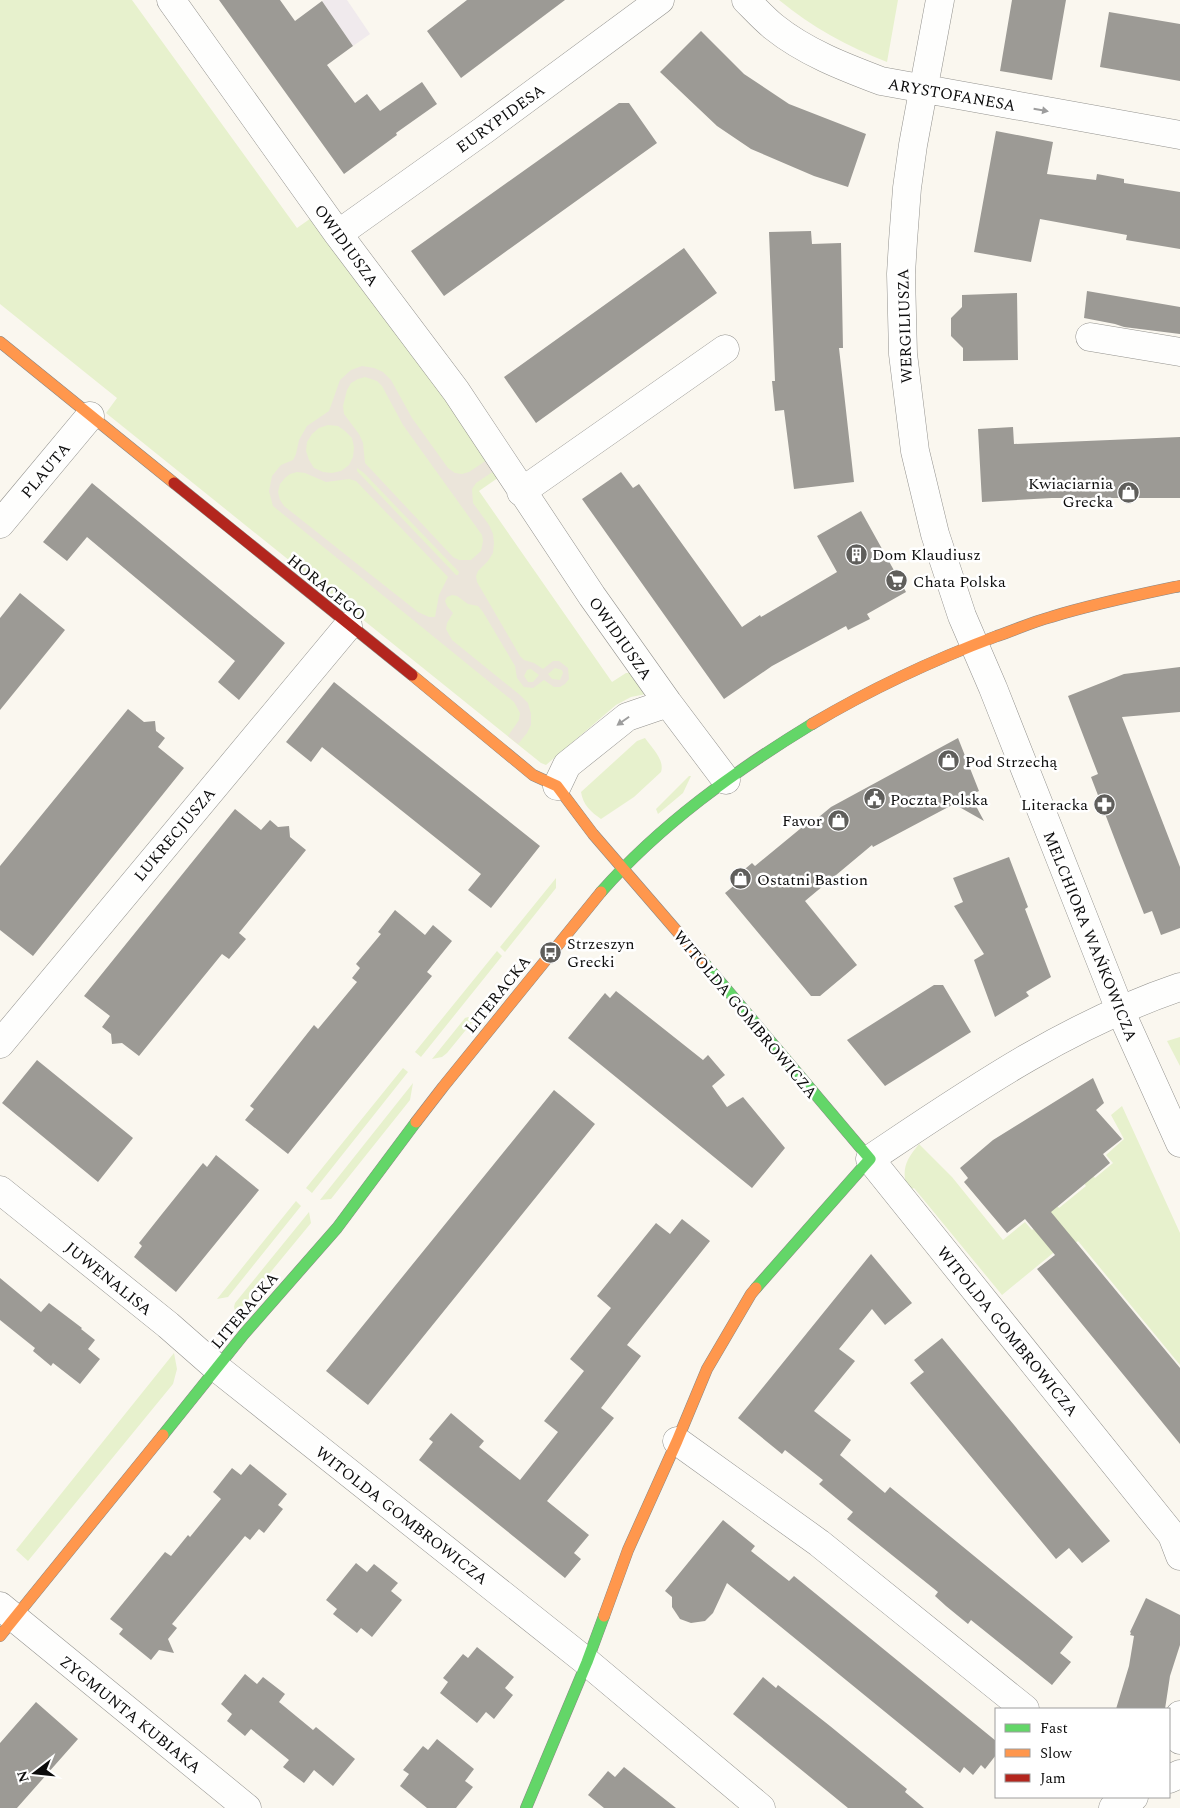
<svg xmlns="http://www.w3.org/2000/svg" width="1180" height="1808" font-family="Spectral,serif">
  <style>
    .industrial { fill: #f0eaed }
    .green { fill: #e7f1cd }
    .plaza { fill: #ebe5da; fill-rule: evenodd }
    .building { fill: #9c9a95 }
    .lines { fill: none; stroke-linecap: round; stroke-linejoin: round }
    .street-casing { stroke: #93928e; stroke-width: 29 }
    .fast-casing { stroke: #8a8885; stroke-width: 12 }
    .slow-casing { stroke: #8a8885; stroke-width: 12 }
    .jam-casing { stroke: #8a8885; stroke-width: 12 }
    .street { stroke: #fefefd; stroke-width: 28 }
    .fast { stroke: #63d668; stroke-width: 11 }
    .slow { stroke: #ff974d; stroke-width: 11 }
    .jam { stroke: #b3261e; stroke-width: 11 }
    .oneway { fill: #9d9d9d }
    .labels { text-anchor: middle; stroke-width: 5; stroke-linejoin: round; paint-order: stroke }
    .street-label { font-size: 16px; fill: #0c0c0c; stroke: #fff }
    .poi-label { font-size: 16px; fill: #0c0c0c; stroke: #fff; text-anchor: start }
  </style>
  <rect width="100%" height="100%" fill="#faf7ef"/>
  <path class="industrial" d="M324,0H347L370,34L353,46L322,1Z"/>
  <path class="green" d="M0,0H132L297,228L314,216L502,475L479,491L612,682L626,673H632L646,694L631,697L616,705L546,765L541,763L106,413L117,398L0,304Z
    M779,0H898L887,62C847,46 813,28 779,0Z
    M645,738C652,748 665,760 661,772L634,797L601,819C591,812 583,805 581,792L637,741Z
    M689,776H691L683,793L658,814L656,809Z
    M556,878V888L505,952L500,947Z
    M497,951L502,956L421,1057L415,1052Z
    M468,1017L474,1020L447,1053L442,1057L432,1059L465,1018Z
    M1180,1037V1066L1167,1041Z
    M403,1068L408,1072L312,1193L306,1188Z
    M413,1083L410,1100L331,1199L320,1200Z
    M1122,1106L1180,1233V1365L1078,1241L1073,1245L1069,1240L1002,1295L914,1188L908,1191C901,1170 905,1161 919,1144L952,1177L1003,1240L1025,1222L1032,1230L1050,1216L1052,1200L1059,1208L1086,1186L1079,1177L1088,1170L1095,1178L1113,1163L1106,1155L1124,1139L1111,1115Z
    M296,1201L301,1206L228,1297L217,1299Z
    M309,1212L311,1223L236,1314L234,1307L235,1303Z
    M174,1353L177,1369L173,1384L28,1561L16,1550Z"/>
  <path class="plaza" d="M362,366L374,368L383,372L391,380L412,418L448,468L455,473L462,474L469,472L490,458L497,469L476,483L472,489L473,503L489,525L493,534L494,543L493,553L488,561L478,571L476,576L477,582L520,656L524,660L534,663L543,669L553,661H559L568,668L569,679L565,684L560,687H554L544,680L533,688L524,687L517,678L515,666L483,612L478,606L468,604L457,596L452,595L447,597L445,601L447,606L453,613L447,623L446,629L452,640L520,695L528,703L531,714V725L527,733L518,744L508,736L519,720L520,713L514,702L273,506L269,491L272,476L281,465L293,460L296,454L299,440L307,426L329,411L340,380L351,370ZM365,377L377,381L382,386L403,425L482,535L483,541L481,551L471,560H459L453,557L365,463L363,443L359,434L344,414L343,406L347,390L351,383L358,379ZM328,425L338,426L345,431L352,438L354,447L353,457L349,465L341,471L332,473L323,472L314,468L309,460L306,451L307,442L312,434L319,428ZM357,468L364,473L459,572L458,575H456L357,471ZM297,472L305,473L326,482L349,479L356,481L448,577L439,595L435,617H429L418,612L284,506L280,500L278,492L280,484L285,478L290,474ZM555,668L562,670L563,673L560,680L552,679L548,674ZM531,669L539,675L533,682H528L524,676L527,670Z"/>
  <path class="building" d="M219,0H280L295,21L322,1L353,46L327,65L355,103L367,94L380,111L422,82L437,104L396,133L397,135L344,174Z
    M467,0H565L461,78L427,31Z
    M1012,0H1066L1052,80L1000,71Z
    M1109,12L1180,24V81L1100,67Z
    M701,31L744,74L789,104L866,134L848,187L814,176L751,149L717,126L660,72Z
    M619,103H629L657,143L444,296L411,251Z
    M996,131L1053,142L1047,174L1096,180L1097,174L1124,179V183L1180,192V249L1126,240L1127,235L1040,219L1031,262L974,252Z
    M811,231L812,244L841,243L843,348H839L854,482L794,489L784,410L775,411L772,381H775L769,232Z
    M684,248L717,293L536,423L504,377Z
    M1087,291L1180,307V334L1124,327L1115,324L1084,318Z
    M1017,293L1018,360L963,361V348L951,336V318L962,307V295Z
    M1013,427L1014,444L1180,437V498H1052L982,502L978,429Z
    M621,472L633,488L639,484L742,627L760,615L761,617L837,572L817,536L861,511L906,592L867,614L870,619L848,630L846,626L772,666L724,699L582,499Z
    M92,483L285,643L239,700L218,682L235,661L87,537L67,561L43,542Z
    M20,593L65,630L0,710V618Z
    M1180,667V712L1122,717L1180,867V928L1161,935L1152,911L1144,914L1120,853L1091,777L1098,774L1068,696L1124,674Z
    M334,682L540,846L491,908L468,890L481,874L322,747L311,762L286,742Z
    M128,709L144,722L155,721L156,731L165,738L158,747L184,768L33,956L0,930V866Z
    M958,738L979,791L970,795L984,821L954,804L873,847L872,845L805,901L857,965L820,996H811L725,893L736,884L732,880L752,863L755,866L806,824L808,826L831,807Z
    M235,809L261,830L270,820L278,827L289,826L290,837L306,850L239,933L246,939L229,959L222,954L139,1056L122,1043L112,1044L111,1034L102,1027L110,1016L84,996Z
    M1009,857L1028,907L1025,909L1051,977L1026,992L1029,996L995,1017L974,960L984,954L954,906L963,902L953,878Z
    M395,910L425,935L433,925L452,941L427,972L432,976L288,1154L245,1120L254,1109L250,1106L314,1025L318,1029L357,982L352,978L360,968L356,964L381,934L378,932Z
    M934,985H943L971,1032L885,1086L847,1040Z
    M616,991L703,1060L708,1055L725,1075L712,1086L727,1107L743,1097L785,1148L752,1188L568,1038L605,993L610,998Z
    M37,1060L133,1138L98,1182L2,1103Z
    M1093,1078L1104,1103L1096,1110L1122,1139L1103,1154L1110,1163L1051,1212L1180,1368V1444L1037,1269L1055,1255L1025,1219L1007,1233L964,1182L968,1178L960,1168L993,1140Z
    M554,1090L595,1124L368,1405L326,1371Z
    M216,1155L259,1190L176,1292L134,1257L142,1246L139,1243L162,1214L203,1163L207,1167Z
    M682,1219L710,1241L627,1345L641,1356L601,1408L614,1418L547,1501L589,1535L574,1553L581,1559L565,1578L419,1460L433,1442L429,1439L451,1413L484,1441L479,1447L520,1480L558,1432L544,1421L584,1371L570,1359L611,1308L597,1296L656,1223L670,1234Z
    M871,1254L912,1303L885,1325L872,1309L839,1349L855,1361L814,1411L851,1440L840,1455L885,1493L890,1487L1073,1637L1060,1653L1071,1662L1052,1685L971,1620L968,1624L946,1606L935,1596L938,1592L847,1519L853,1512L819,1484L823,1480L785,1450L782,1454L738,1418Z
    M0,1278L41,1312L49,1303L82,1328L81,1329L95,1340L88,1349L100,1359L80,1384L53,1363L51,1366L33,1351L35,1348L0,1320Z
    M942,1338L1110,1541L1082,1563L1069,1548L1056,1559L910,1383L924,1372L914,1360Z
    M250,1464L287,1494L278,1505L283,1509L264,1533L259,1529L250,1540L245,1536L172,1624L177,1628L168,1639L174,1653L159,1650L151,1660L119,1634L123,1629L110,1619L165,1552L171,1556L188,1535L190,1537L221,1499L213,1492L232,1468L241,1475Z
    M723,1520L755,1546L751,1551L789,1581L794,1576L996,1741V1755L985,1769L981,1765L973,1775L964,1767L960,1773L727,1583L713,1613L705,1621L691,1623L680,1619L672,1607V1597L665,1591Z
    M356,1563L367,1572L374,1564L398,1583L391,1591L402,1600L372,1637L361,1628L357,1633L333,1614L337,1609L326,1600Z
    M1146,1598L1180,1615V1645L1170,1676L1165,1709H1116L1129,1666L1134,1636L1130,1635L1131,1633L1130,1632Z
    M477,1647L514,1677L505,1688L513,1695L494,1719L486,1712L477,1723L440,1693L448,1682L443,1678L463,1654L468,1658Z
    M245,1674L257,1684L263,1677L285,1694L279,1702L313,1730L316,1727L355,1759L333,1786L314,1770L304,1783L283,1767L289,1760L251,1729L245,1736L227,1721L232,1714L221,1704Z
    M763,1677L776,1688L778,1685L830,1726L907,1789L905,1792L924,1808H848L733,1714Z
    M36,1702L78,1739L17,1808H0V1743Z
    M437,1739L474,1769L465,1781L473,1787L456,1808H427L400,1786L409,1774L403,1770L423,1746L428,1750Z
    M624,1767L676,1808H604L588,1795L608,1771L615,1777Z"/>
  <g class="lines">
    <defs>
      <path id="street" d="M171,0L338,234L456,391L592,596L668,703L726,780
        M746,0C755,9 764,19 774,27C805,52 844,67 881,81L1180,135
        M940,0L913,145L907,188L903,241L901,274L903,354L915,451L935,534L962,616L993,688L1120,1010L1180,1143
        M338,234L484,130L660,0
        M1090,337L1180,352
        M521,492L725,349
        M0,524L90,416
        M557,786L567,765L627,717L668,703
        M1180,987C1065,1026 970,1092 870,1159L1172,1535L1180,1556
        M0,1044L348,626
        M0,1190L168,1325L217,1368L587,1662L761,1808
        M677,1441L819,1543L1025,1709
        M0,1606L247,1808
        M1180,1715L1179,1726L1180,1740
        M1169,1779L1180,1774
        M1113,1808L1134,1797"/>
      <path id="fast" d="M601,892C661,824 735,771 812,724
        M701,959L870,1159L756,1288
        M163,1435L244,1334L337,1228L416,1122
        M526,1808L587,1662L604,1616"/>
      <path id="slow" d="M0,342L174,483
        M412,675L533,775L557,786L593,834L701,959
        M812,724C871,689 933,660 997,636C1015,630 1032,622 1051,617C1093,604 1137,595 1180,586
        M416,1122L443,1087L601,892
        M604,1616L628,1550L677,1441L707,1369L751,1294L756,1288
        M0,1636L163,1435"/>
      <path id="jam" d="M174,483L412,675"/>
    </defs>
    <use href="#street" class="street-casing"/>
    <use href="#fast" class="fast-casing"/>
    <use href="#slow" class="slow-casing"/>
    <use href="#jam" class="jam-casing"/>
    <use href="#street" class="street"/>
    <use href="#fast" class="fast"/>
    <use href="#slow" class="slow"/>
    <use href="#jam" class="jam"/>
  </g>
  <defs><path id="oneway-solid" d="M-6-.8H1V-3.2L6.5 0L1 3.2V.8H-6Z" transform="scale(1.25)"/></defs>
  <g class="oneway">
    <use href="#oneway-solid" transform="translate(1041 110) rotate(10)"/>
    <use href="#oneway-solid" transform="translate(623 721) rotate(145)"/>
  </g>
  <defs>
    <symbol id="shop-disc" viewBox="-11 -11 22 22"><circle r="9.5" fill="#5f5e5b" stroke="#fff"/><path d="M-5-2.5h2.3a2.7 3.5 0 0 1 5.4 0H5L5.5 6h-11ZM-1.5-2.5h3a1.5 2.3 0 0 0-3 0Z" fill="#fff"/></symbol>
    <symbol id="building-disc" viewBox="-11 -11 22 22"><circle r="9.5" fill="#5f5e5b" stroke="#fff"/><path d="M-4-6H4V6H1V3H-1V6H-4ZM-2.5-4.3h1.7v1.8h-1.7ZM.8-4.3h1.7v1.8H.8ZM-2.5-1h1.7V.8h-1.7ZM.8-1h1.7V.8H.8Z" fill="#fff"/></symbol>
    <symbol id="supermarket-disc" viewBox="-11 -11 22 22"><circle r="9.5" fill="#5f5e5b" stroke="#fff"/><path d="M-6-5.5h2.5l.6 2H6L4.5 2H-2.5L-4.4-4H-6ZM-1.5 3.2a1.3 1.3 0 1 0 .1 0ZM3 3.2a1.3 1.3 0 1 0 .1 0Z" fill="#fff"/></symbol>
    <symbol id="civic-disc" viewBox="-11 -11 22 22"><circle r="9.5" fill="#5f5e5b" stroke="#fff"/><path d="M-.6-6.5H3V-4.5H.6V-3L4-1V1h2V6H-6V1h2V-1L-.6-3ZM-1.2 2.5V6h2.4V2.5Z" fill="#fff"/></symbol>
    <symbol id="pharmacy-disc" viewBox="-11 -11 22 22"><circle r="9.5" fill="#5f5e5b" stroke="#fff"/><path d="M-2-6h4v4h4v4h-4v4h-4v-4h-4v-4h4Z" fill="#fff"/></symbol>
    <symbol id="bus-disc" viewBox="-11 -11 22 22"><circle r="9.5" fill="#5f5e5b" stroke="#fff"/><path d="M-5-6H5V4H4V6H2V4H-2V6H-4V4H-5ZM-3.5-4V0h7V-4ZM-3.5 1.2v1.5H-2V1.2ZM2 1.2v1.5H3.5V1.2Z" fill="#fff"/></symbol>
  </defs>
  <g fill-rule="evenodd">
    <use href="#shop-disc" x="1116" y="480" width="25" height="25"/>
    <use href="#building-disc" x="844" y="542" width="25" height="25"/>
    <use href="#supermarket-disc" x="884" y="568" width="25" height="25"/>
    <use href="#shop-disc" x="936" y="748" width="25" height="25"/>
    <use href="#civic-disc" x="862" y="786" width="25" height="25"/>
    <use href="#pharmacy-disc" x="1092" y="792" width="25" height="25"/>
    <use href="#shop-disc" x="826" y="808" width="25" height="25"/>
    <use href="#shop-disc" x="728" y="866" width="25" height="25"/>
    <use href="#bus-disc" x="538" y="940" width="25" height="25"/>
  </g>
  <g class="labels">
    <g class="street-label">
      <text transform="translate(952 94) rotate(10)" y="6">ARYSTOFANESA</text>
      <text transform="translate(500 118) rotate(-36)" y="6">EURYPIDESA</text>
      <text transform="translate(347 245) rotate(54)" y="6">OWIDIUSZA</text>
      <text transform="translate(904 326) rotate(-92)" y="6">WERGILIUSZA</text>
      <text transform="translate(45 470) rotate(-50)" y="6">PLAUTA</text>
      <text transform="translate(327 587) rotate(39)" y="6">HORACEGO</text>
      <text transform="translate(621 638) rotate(55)" y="6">OWIDIUSZA</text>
      <text transform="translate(174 834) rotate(-50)" y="6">LUKRECJUSZA</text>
      <text transform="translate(1091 936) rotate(68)" y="6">MELCHIORA WAŃKOWICZA</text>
      <text transform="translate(497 994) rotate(-51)" y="6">LITERACKA</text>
      <text transform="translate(746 1014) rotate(50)" y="6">WITOLDA GOMBROWICZA</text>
      <text transform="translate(109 1278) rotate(39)" y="6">JUWENALISA</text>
      <text transform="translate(244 1310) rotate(-50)" y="6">LITERACKA</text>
      <text transform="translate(1008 1331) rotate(51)" y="6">WITOLDA GOMBROWICZA</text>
      <text transform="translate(402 1515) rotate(38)" y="6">WITOLDA GOMBROWICZA</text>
      <text transform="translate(131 1714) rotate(39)" y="6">ZYGMUNTA KUBIAKA</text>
    </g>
    <g class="poi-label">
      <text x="1113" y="489" text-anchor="end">Kwiaciarnia<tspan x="1113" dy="18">Grecka</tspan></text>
      <text x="872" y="560">Dom Klaudiusz</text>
      <text x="913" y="587">Chata Polska</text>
      <text x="965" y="767">Pod Strzechą</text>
      <text x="890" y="805">Poczta Polska</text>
      <text x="1088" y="810" text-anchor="end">Literacka</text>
      <text x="822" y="826" text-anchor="end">Favor</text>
      <text x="757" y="885">Ostatni Bastion</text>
      <text x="567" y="949">Strzeszyn<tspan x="567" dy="18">Grecki</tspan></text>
    </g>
  </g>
  <rect x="995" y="1708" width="175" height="90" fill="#ffffff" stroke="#9e9e9e"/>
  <rect x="1005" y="1724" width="25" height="8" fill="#63d668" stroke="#9e9e9e"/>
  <text x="1040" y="1733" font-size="15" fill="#0c0c0c">Fast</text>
  <rect x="1005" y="1749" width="25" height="8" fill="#ff974d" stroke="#9e9e9e"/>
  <text x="1040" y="1758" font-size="15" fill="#0c0c0c">Slow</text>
  <rect x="1005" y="1774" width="25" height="8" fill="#b3261e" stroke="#9e9e9e"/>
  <text x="1040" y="1783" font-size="15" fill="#0c0c0c">Jam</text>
  <g transform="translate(35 1773) rotate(254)" stroke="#ffffff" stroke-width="4" paint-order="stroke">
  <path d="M0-4L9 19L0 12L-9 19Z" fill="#0c0c0c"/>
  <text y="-8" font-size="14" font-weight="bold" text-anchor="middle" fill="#0c0c0c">N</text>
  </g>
</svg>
